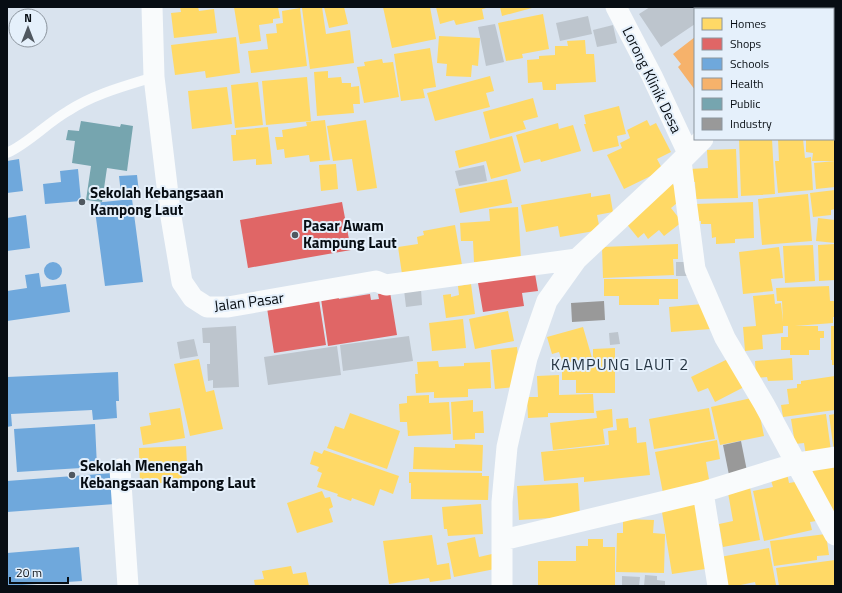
<svg xmlns="http://www.w3.org/2000/svg" width="842" height="593" font-family="'Titillium Web',sans-serif">
  <style>
    .homes { fill: #ffd966 }
    .shops { fill: #e06666 }
    .schools { fill: #6fa8dc }
    .health { fill: #f6b26b }
    .public { fill: #76a5af }
    .industry { fill: #999 }
    .building { fill: #bdc5cd }
    .lines { fill: none; stroke-linecap: round; stroke-linejoin: round }
    .service { stroke: #f9fbfc; stroke-width: 10 }
    .minor { stroke: #f9fbfc; stroke-width: 21 }
    .poi-dot { fill: #505860; stroke: #e5f0fb; stroke-width: 1.5 }
    .labels { text-anchor: middle; stroke-width: 4; stroke-linejoin: round; paint-order: stroke }
    .street-label { font-size: 15px; fill: #070d13; stroke: #e5f0fb }
    .poi-label { font-size: 15px; font-weight: bold; fill: #070d13; stroke: #e5f0fb; text-anchor: start }
    .neighbourhood-label { font-size: 16px; letter-spacing: 1px; fill: #263543; stroke: #e5f0fb }
  </style>
  <rect width="100%" height="100%" fill="#d9e3ee"/>
  <path class="homes" d="M180,7H198L199,11L214,9L217,33L174,38L171,13L181,12Z
    M234,7H278L280,18L273,19V23L259,25L261,41L240,44Z
    M307,7H322L326,34L350,30L354,63L310,69L302,8Z
    M324,7H344L348,24L329,28Z
    M383,7H430L436,39L392,48Z
    M436,7H486V8L482,9L484,19L456,25L454,20L440,24Z
    M500,7H532V8L502,16Z
    M722,7H748V9H722Z
    M752,7H795L794,9H751Z
    M300,8L307,66L251,73L248,51L268,49L266,34L277,33L276,24L283,23L282,11Z
    M543,14L549,49L522,54L523,58L506,61L498,23Z
    M439,36L480,38L478,66L472,65L471,77L446,76L447,64L437,63Z
    M236,37L240,73L206,78L205,71L175,75L171,45Z
    M585,40L586,54H594L596,82L556,84V90H543L542,82L528,83L527,60L539,59V56L555,55V46H568L567,41Z
    M835,44V64H833V49Z
    M430,48L436,87L423,89L425,98L401,101L394,54Z
    M382,59L383,63L393,62L399,97L364,103L357,67L365,66L364,62Z
    M328,71V78L341,77L342,83H351V87L359,86L360,104H353L354,113L317,116L314,72Z
    M490,76L494,91L486,93L490,107L435,121L427,93Z
    M307,77L311,121L266,125L262,81Z
    M258,82L263,125L235,128L231,85Z
    M227,87L232,124L192,129L188,91Z
    M533,98L538,117L523,121L526,129L490,139L483,112Z
    M619,106L626,134L617,136L619,146L593,152L584,124H586L584,115Z
    M833,106H835V187L816,189L814,163L835,161H812L813,153L806,152V139H833Z
    M325,120L330,160L310,162L309,155L285,158L284,149L277,150L275,137H283L282,130L307,126L306,122Z
    M366,120L377,188L357,191L352,159L333,161L327,126Z
    M647,120L650,126L656,123L671,152L657,159L663,170L624,189L607,155L622,148L620,143L630,138L627,130Z
    M558,123L559,129L573,125L581,151L541,162L540,159L524,163L516,135Z
    M268,127L272,164L256,165V159L233,161L231,135H236V130Z
    M512,136L521,171L491,179L486,161L459,168L455,151Z
    M739,139H772L775,194L741,196Z
    M778,139H803L805,158L811,157L813,190L778,193L775,161H779Z
    M736,149L738,198L696,199L695,182H690V169L708,168L707,150Z
    M336,164L338,189L321,191L319,165Z
    M507,179L512,203L460,213L455,189Z
    M672,183L683,198L671,208L682,222L664,236L659,230L648,239L644,233L638,238L625,222Z
    M835,190V209L831,210V215L813,217L810,193Z
    M591,193V197L610,194L613,212L597,215L600,230L560,237L558,226L526,232L521,205Z
    M808,194L812,241L762,245L758,199Z
    M753,202L754,238L735,239V243L716,244V237L712,238L711,224H701V221H696L695,204Z
    M518,207L521,260L474,262L473,241H461L460,223L490,221L489,209Z
    M818,218L835,220V243L816,241Z
    M455,225L462,265L402,274L398,247L418,244L417,237L424,235L423,231Z
    M678,244V259H673L674,275L603,278L602,247Z
    M835,244V280L819,281L818,245Z
    M813,245L815,281L785,283L783,246Z
    M779,247L783,278L771,279L773,291L743,294L739,252Z
    M604,279H678V299H659V305H619V296H604Z
    M471,284L475,314L446,318L443,295L451,294V297L459,295L458,286Z
    M829,286L830,301H835V317H833V323L795,326H818V331H824V338H820V350H809V355H790V350H781V337H788V326H783V333L762,335L763,349L745,351L743,327L756,326L753,296L774,294L775,304L781,303L783,322L782,301H777L776,288Z
    M703,304L711,329L671,332L669,307Z
    M508,311L514,341L475,349L469,319Z
    M463,319L466,348L432,351L429,323Z
    M831,326H835V365H832V360H831Z
    M583,327L592,358L579,361L578,360L563,364L559,352L552,354L547,337Z
    M517,347L520,374L515,387L495,389L491,350Z
    M615,348V393H576V380H562V366L593,365V349Z
    M732,357L746,386L715,402L708,388L698,392L691,377Z
    M792,358L793,380L768,381L767,377L756,378L755,361Z
    M199,359L206,392L214,390L223,429L190,436L174,364Z
    M438,361L439,367L464,366V363L490,362L491,388L468,389V397L434,398V392L416,393L415,374H418L417,362Z
    M559,375V395L593,394L594,413H548V417L528,418L527,397H538L537,376Z
    M835,376V410L783,417L781,405L789,404L787,389L797,388V384H801V381Z
    M429,395V403L449,402L451,434L408,436L407,422H400L399,404L407,403V396Z
    M756,397L764,436L720,445L711,407Z
    M473,400V412L483,411L484,433H475V439L453,440L451,402Z
    M180,408L185,438L143,445L140,427L151,425L149,413Z
    M709,408L715,439L654,449L649,419Z
    M612,409L613,427L603,429L605,444L553,450L550,423L597,418L596,411Z
    M350,413L400,431L387,469L327,448L335,426L344,429Z
    M826,414L831,451L806,455L804,443L795,444L791,419Z
    M835,414V452H834L829,415Z
    M628,418L629,428L636,427L637,443L646,442L650,475L584,482V477L544,481L541,452L609,445L608,431L617,430L616,419Z
    M717,440L720,459L706,462L710,485L663,493L655,452Z
    M455,444L483,445L482,471L413,469L414,447L455,448Z
    M186,446L187,464H181L182,482L140,484L139,448Z
    M324,450L399,476L393,494L380,489L374,506L352,498L351,501L337,496L338,494L317,487L322,473L317,471L319,467L310,464L314,451L322,454Z
    M835,464V517L815,492L812,467Z
    M409,472L482,473V476H489L488,500L411,499V483H409Z
    M787,473L789,483L801,481L816,521L810,522L812,530L764,541L753,491L773,487L770,477Z
    M749,482L760,540L723,547L719,524L733,521L727,487Z
    M578,483L580,516L519,520L517,486Z
    M322,491L325,498L330,497L333,507L329,509L333,522L297,533L287,503Z
    M701,500L712,568L672,574L661,506Z
    M481,504L483,534L448,536L447,529H444L442,507Z
    M623,519L654,520L653,533L665,534L664,573L616,572L617,533H623Z
    M826,534L829,555L817,556V560L774,566L770,541Z
    M432,535L437,565L449,563L451,579L430,582L429,578L389,584L383,541Z
    M475,537L479,557L492,554L495,569L454,577L447,543Z
    M588,539H603V547H615V586H538V561H576V546H588Z
    M769,548L776,585L756,586L755,582L736,586H725L720,557Z
    M835,560V586H779L776,568Z
    M291,566L293,574L306,572L309,586H255L254,580L264,579L262,571Z"/>
  <path class="shops" d="M342,202L351,250L248,268L240,220Z
    M534,268L538,291L522,293L524,306L483,312L477,277Z
    M390,292L397,335L328,346L321,299L338,296L339,299L370,294L371,300L379,299L378,294Z
    M319,300L326,345L274,353L267,308Z"/>
  <path class="schools" d="M19,159L23,191L7,193V161Z
    M78,169L81,201L45,204L43,184L61,182L60,171Z
    M137,175L139,193L121,194L119,176Z
    M132,199L143,282L105,286L94,203Z
    M26,215L30,248L7,251V218Z
    M44 271a9 9 0 1 1 18 0a9 9 0 1 1-18 0Z
    M39,273L41,287L66,284L70,312L7,321V291L27,288L25,275Z
    M118,372L119,401H116L117,418L93,420L92,410L11,414L12,426L7,427V377Z
    M95,424L97,467L17,472L14,429Z
    M113,473L115,504L7,512V481Z
    M79,547L82,581L7,586V553Z"/>
  <path class="health" d="M695,37V90L678,67L681,64L673,54Z"/>
  <path class="public" d="M81,121L120,127L121,124L133,126L127,171L107,168L102,202L86,200L91,166L72,163L75,141L66,140L68,130L79,131Z"/>
  <path class="industry" d="M604,301L605,320L572,322L571,303Z
    M741,441L747,471L729,475L723,445Z"/>
  <path class="building" d="M650,7H703L704,9H695V24L661,47L639,14Z
    M588,16L592,34L560,41L556,23Z
    M495,24L504,62L486,66L478,27Z
    M613,25L617,43L597,47L593,30Z
    M484,165L487,181L459,186L455,171Z
    M676,262H691V276H676Z
    M421,289L422,305L406,307L404,290Z
    M236,326L239,387L213,388V380L208,381L207,364H210V343H203L202,328Z
    M618,332L620,344L610,345L609,333Z
    M409,336L413,361L343,371L340,345Z
    M194,339L198,356L180,359L177,342Z
    M337,346L341,375L268,385L264,357Z
    M645,575L657,576V580L665,581V586H644Z
    M622,576L640,577L639,586H622Z"/>
  <g class="lines">
    <path class="service" d="M7,153C29,143 47,123 68,111C94,94 125,86 154,77"/>
    <path class="minor" d="M152,7L154,77L170,211L182,282L193,298L207,307H228L376,281L386,285L577,259
      M616,7L652,76L688,153
      M804,9L805,7
      M833,95L835,94
      M681,161L695,269L725,338L764,404L835,535
      M120,469L128,586
      M703,492L718,586
      M503,540L703,492L797,463L835,457
      M502,586V502L507,447L527,358L547,301L577,259L668,174L703,139"/>
  </g>
  <g class="poi-dot">
    <circle cx="82" cy="202" r="4"/>
    <circle cx="295" cy="235" r="4"/>
    <circle cx="72" cy="475" r="4"/>
  </g>
  <g class="labels">
    <g class="street-label">
      <text transform="translate(652 80) rotate(64)" y="5">Lorong Klinik Desa</text>
      <text transform="translate(249 302) rotate(-7)" y="5">Jalan Pasar</text>
    </g>
    <g class="poi-label">
      <text x="90" y="198">Sekolah Kebangsaan<tspan x="90" dy="17">Kampong Laut</tspan></text>
      <text x="303" y="231">Pasar Awam<tspan x="303" dy="17">Kampung Laut</tspan></text>
      <text x="80" y="471">Sekolah Menengah<tspan x="80" dy="17">Kebangsaan Kampong Laut</tspan></text>
    </g>
    <g class="neighbourhood-label">
      <text x="620" y="370">KAMPUNG LAUT 2</text>
    </g>
  </g>
  <rect width="842" height="593" fill="none" stroke="#070d13" stroke-width="16"/>
  <rect x="694" y="8" width="140" height="132" fill="#e5f0fb" stroke="#8c959e"/>
  <rect x="702" y="18" width="20" height="12" fill="#ffd966" stroke="#8c959e"/>
  <text x="730" y="28" font-size="12" fill="#070d13">Homes</text>
  <rect x="702" y="38" width="20" height="12" fill="#e06666" stroke="#8c959e"/>
  <text x="730" y="48" font-size="12" fill="#070d13">Shops</text>
  <rect x="702" y="58" width="20" height="12" fill="#6fa8dc" stroke="#8c959e"/>
  <text x="730" y="68" font-size="12" fill="#070d13">Schools</text>
  <rect x="702" y="78" width="20" height="12" fill="#f6b26b" stroke="#8c959e"/>
  <text x="730" y="88" font-size="12" fill="#070d13">Health</text>
  <rect x="702" y="98" width="20" height="12" fill="#76a5af" stroke="#8c959e"/>
  <text x="730" y="108" font-size="12" fill="#070d13">Public</text>
  <rect x="702" y="118" width="20" height="12" fill="#999999" stroke="#8c959e"/>
  <text x="730" y="128" font-size="12" fill="#070d13">Industry</text>
  <g transform="translate(28 28)"><circle r="19" fill="#e5f0fb" stroke="#8c959e"/>
  <path d="M0-3L7 15L0 10L-7 15Z" fill="#505860"/>
  <text y="-6" font-size="11" font-weight="bold" text-anchor="middle" fill="#070d13">N</text>
  </g>
  <path d="M10 577v6h58v-6" fill="none" stroke="#070d13" stroke-width="2"/>
  <text x="16" y="577" font-size="12" fill="#070d13" stroke="#e5f0fb" stroke-width="3" paint-order="stroke">20 m</text>
</svg>
